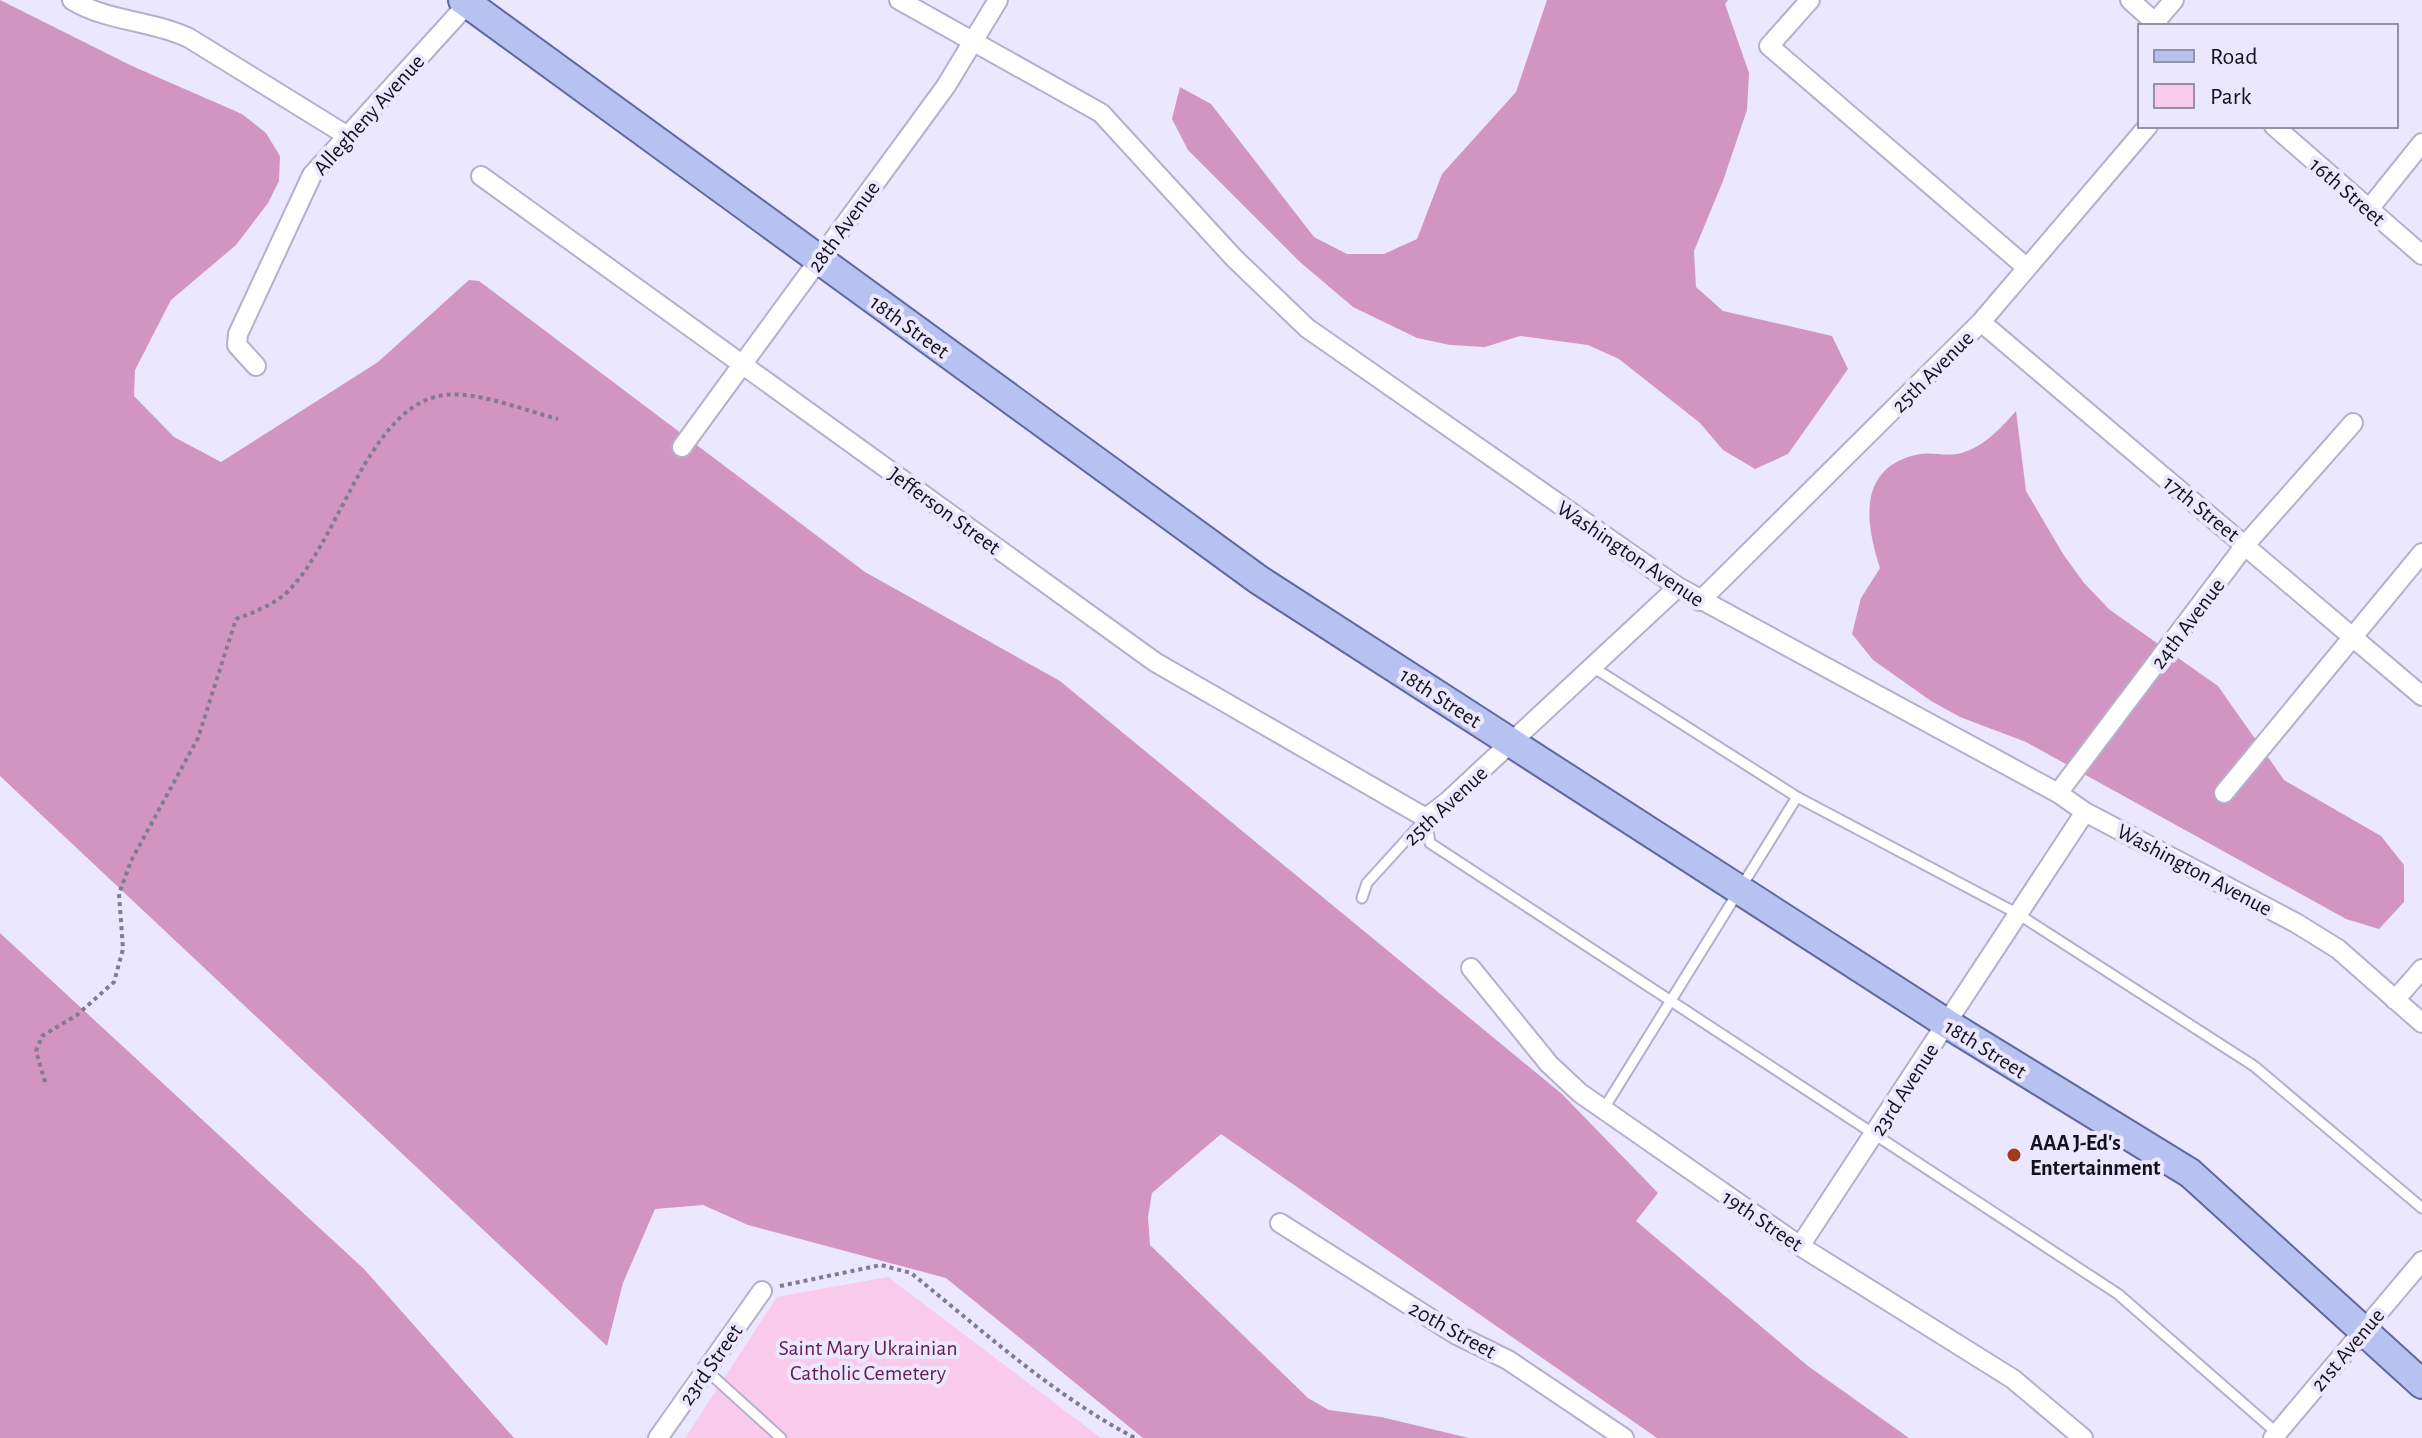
<svg xmlns="http://www.w3.org/2000/svg" width="2422" height="1438" font-family="'Alegreya Sans',sans-serif">
  <style>
    .green { fill: #facaed }
    .forest { fill: #d295c3 }
    .lines { fill: none; stroke-linecap: round; stroke-linejoin: round }
    .service-casing { stroke: #b5afcc; stroke-width: 13 }
    .minor-casing { stroke: #b5afcc; stroke-width: 22 }
    .primary-casing { stroke: #5f69a0; stroke-width: 32 }
    .path { stroke: #7f7c8d; stroke-width: 4; stroke-dasharray: 4 4; stroke-linecap: butt }
    .service { stroke: #fff; stroke-width: 9 }
    .minor { stroke: #fff; stroke-width: 18 }
    .primary { stroke: #b8c2f1; stroke-width: 28 }
    .poi-dot { fill: #a13a16; stroke: #ebe7ff; stroke-width: 3 }
    .labels { text-anchor: middle; stroke-width: 8; stroke-linejoin: round; paint-order: stroke }
    .street-label { font-size: 22px; fill: #13111b; stroke: #ebe7ff }
    .poi-label { font-size: 22px; font-weight: bold; fill: #13111b; stroke: #ebe7ff; text-anchor: start }
    .park-label { font-size: 22px; fill: #641c57; stroke: #ebe7ff }
  </style>
  <rect width="100%" height="100%" fill="#ebe7ff"/>
  <path class="green" d="M888,1277L1101,1438H685L777,1297Z"/>
  <path class="forest" d="M0,0L132,66L242,114L266,133L280,156L279,181L268,203L236,245L171,300L135,370L134,396L174,437L221,462L378,362L469,280L479,281L865,572L1060,681L1562,1094L1658,1193L1636,1221L1808,1366L1909,1438H1657L1221,1134L1152,1193L1148,1217L1150,1245L1308,1398L1329,1410L1381,1417L1469,1438H1143L946,1278L748,1225L703,1205L655,1209L623,1283L607,1346L0,776Z
    M1547,0H1728L1725,4L1749,73L1747,110L1723,181L1694,251L1696,287L1723,311L1832,336L1848,369L1788,454L1755,469L1723,450L1700,423L1619,359L1588,345L1520,336L1485,347L1450,345L1417,338L1353,307L1300,262L1188,150L1172,119L1180,87L1211,104L1314,237L1347,254H1384L1417,239L1442,174L1516,92Z
    M2016,411L2026,491L2063,554L2084,583L2110,610L2218,686L2284,780L2381,836L2404,865V902L2379,929L2346,919L2026,742L1960,717L1931,701L1873,660L1852,634L1861,598L1880,568C1865,522 1857,466 1920,454C1932,452 1945,456 1957,454C1982,449 2000,429 2016,411Z
    M0,933L364,1269L514,1438H0Z"/>
  <g class="lines">
    <defs>
      <path id="service" d="M1591,666L1797,797L2018,914L2254,1066L2422,1208
        M1426,818L1430,843L2118,1294L2277,1433
        M1362,898L1367,883L1426,818
        M1603,1110L1797,797
        M706,1370L781,1438"/>
      <path id="minor" d="M72,0C108,22 151,20 189,38L346,135
        M899,0L1101,113L1234,258L1307,328L1678,587L2058,793L2085,812L2296,923L2338,949L2422,1023
        M1810,0L1769,46L2026,267
        M2130,0L2159,26
        M2155,22L2174,0
        M2274,126L2422,255
        M481,176L1155,662L1426,818L1447,802L1678,587
        M2369,209L2422,143
        M1981,322L2422,696
        M256,366L237,345L238,334L312,175L471,0
        M682,447L946,86L998,0
        M1700,601L1981,322L2148,126
        M2058,793L2246,544L2353,423
        M2224,793L2422,553
        M1471,968L1549,1064L1580,1093L1800,1246L2013,1379L2083,1438
        M2395,1000L2422,969
        M1280,1223L1455,1334L1508,1360L1624,1438
        M1800,1246L2085,812
        M658,1438L762,1291
        M2273,1438L2422,1261"/>
      <path id="primary" d="M463,0L1259,580L1946,1023L2190,1173L2422,1384"/>
    </defs>
    <use href="#service" class="service-casing"/>
    <use href="#minor" class="minor-casing"/>
    <use href="#primary" class="primary-casing"/>
    <path class="path" d="M45,1082L36,1051L42,1036L77,1015L114,982L123,949L119,894L131,861L198,738L236,619C252,613 271,606 285,594C340,544 367,404 445,395C477,391 527,411 558,419
      M780,1286L881,1265L911,1273C983,1331 1053,1395 1135,1438"/>
    <use href="#service" class="service"/>
    <use href="#minor" class="minor"/>
    <use href="#primary" class="primary"/>
  </g>
  <circle class="poi-dot" cx="2014" cy="1155" r="8"/>
  <g class="labels">
    <g class="street-label">
      <text transform="translate(368 114) rotate(-48)" y="8">Allegheny Avenue</text>
      <text transform="translate(2348 191) rotate(41)" y="8">16th Street</text>
      <text transform="translate(843 226) rotate(-54)" y="8">28th Avenue</text>
      <text transform="translate(910 326) rotate(36)" y="8">18th Street</text>
      <text transform="translate(1932 371) rotate(-45)" y="8">25th Avenue</text>
      <text transform="translate(2202 508) rotate(39)" y="8">17th Street</text>
      <text transform="translate(945 510) rotate(36)" y="8">Jefferson Street</text>
      <text transform="translate(1631 553) rotate(34)" y="8">Washington Avenue</text>
      <text transform="translate(2187 623) rotate(-53)" y="8">24th Avenue</text>
      <text transform="translate(1441 697) rotate(33)" y="8">18th Street</text>
      <text transform="translate(1445 805) rotate(-43)" y="8">25th Avenue</text>
      <text transform="translate(2195 869) rotate(28)" y="8">Washington Avenue</text>
      <text transform="translate(1986 1048) rotate(32)" y="8">18th Street</text>
      <text transform="translate(1904 1089) rotate(-57)" y="8">23rd Avenue</text>
      <text transform="translate(1763 1220) rotate(34)" y="8">19th Street</text>
      <text transform="translate(1453 1329) rotate(29)" y="8">20th Street</text>
      <text transform="translate(2347 1349) rotate(-50)" y="8">21st Avenue</text>
      <text transform="translate(710 1364) rotate(-55)" y="8">23rd Street</text>
    </g>
    <g class="poi-label">
      <text x="2030" y="1150">AAA J-Ed's<tspan x="2030" dy="25">Entertainment</tspan></text>
    </g>
    <g class="park-label">
      <text x="868" y="1355">Saint Mary Ukrainian<tspan x="868" dy="25">Catholic Cemetery</tspan></text>
    </g>
  </g>
  <rect x="2138" y="24" width="260" height="104" fill="#ebe7ff" stroke="#9591a4" stroke-width="2"/>
  <rect x="2154" y="50" width="40" height="12" fill="#b8c2f1" stroke="#9591a4" stroke-width="2"/>
  <text x="2210" y="64" font-size="24" fill="#13111b">Road</text>
  <rect x="2154" y="84" width="40" height="24" fill="#facaed" stroke="#9591a4" stroke-width="2"/>
  <text x="2210" y="104" font-size="24" fill="#13111b">Park</text>
</svg>
